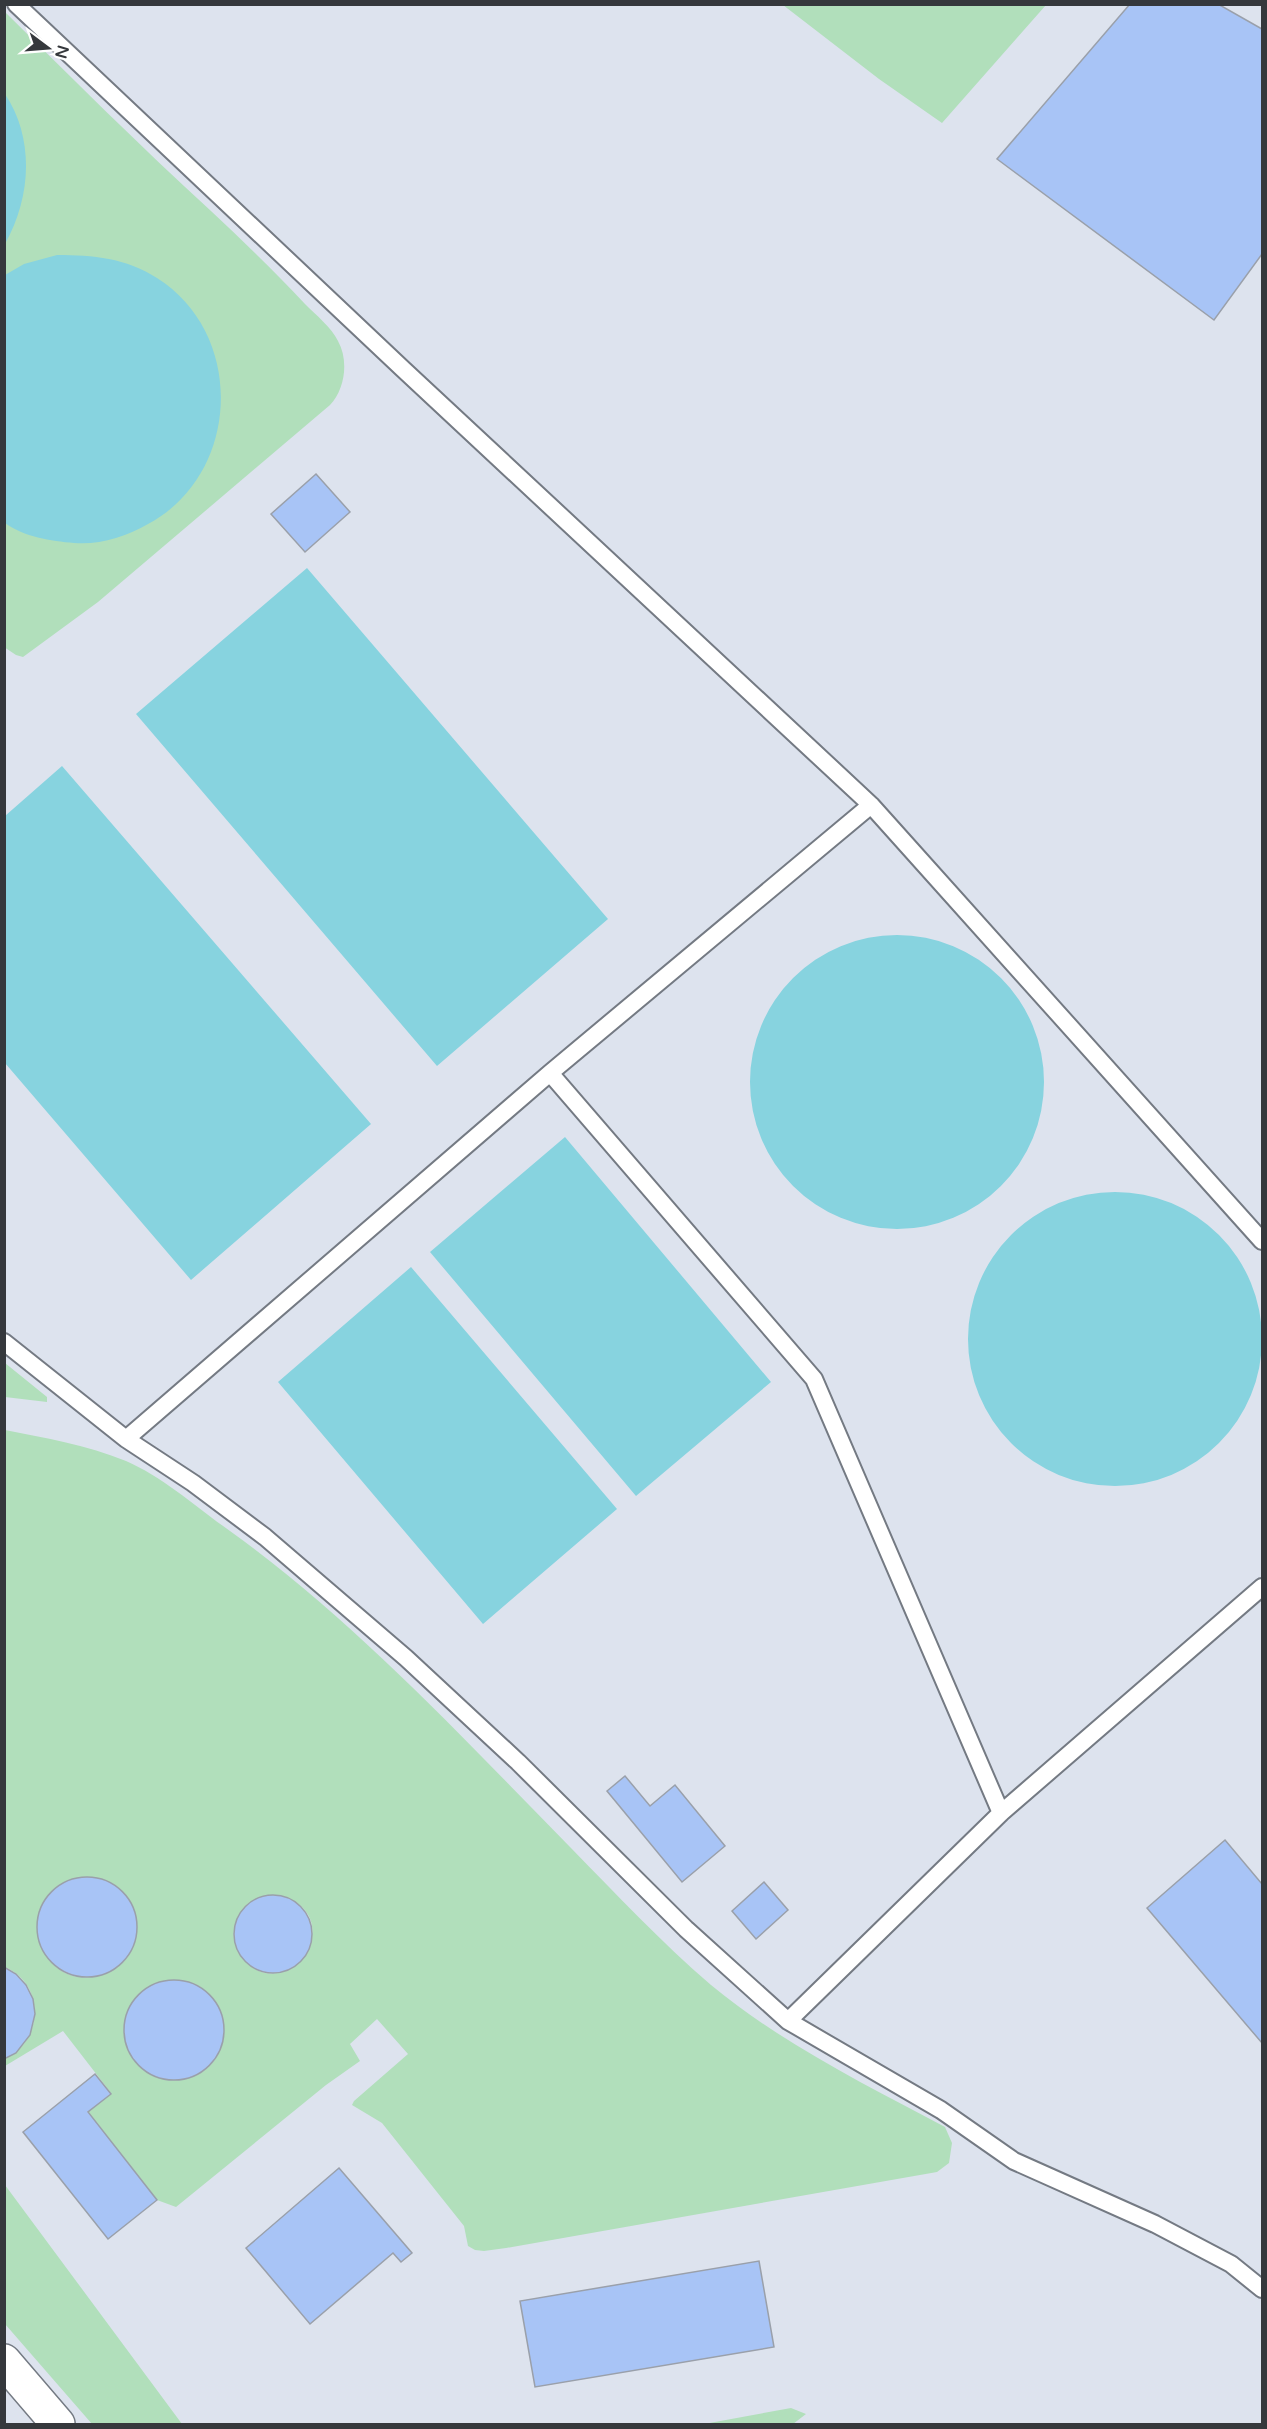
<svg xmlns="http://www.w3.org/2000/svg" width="1267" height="2429" font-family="'Varela Round',sans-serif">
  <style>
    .green { fill: #b1dfbb; fill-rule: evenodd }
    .water { fill: #87d3df }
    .building { fill: #a8c4f6; stroke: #9aa0aa; stroke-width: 1.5 }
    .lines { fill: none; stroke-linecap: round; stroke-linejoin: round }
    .lane-casing { stroke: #747a83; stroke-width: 20 }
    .street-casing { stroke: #747a83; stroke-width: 36 }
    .lane { stroke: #fff; stroke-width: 16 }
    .street { stroke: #fff; stroke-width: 33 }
  </style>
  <rect width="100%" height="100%" fill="#dde3ee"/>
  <path class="green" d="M783,5H1046L942,123L879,79Z
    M4,11C73,79 140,146 211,211C243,241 275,272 305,304C316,315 331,327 338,341C349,361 345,389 330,405L98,602L23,657L16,655L4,647Z
    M5,1363L47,1397V1402L5,1397Z
    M5,1430C45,1438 87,1445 126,1461C163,1477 196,1507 230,1531C355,1621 462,1737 570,1847C616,1894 661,1942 711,1985C781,2043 866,2085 945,2127L952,2143L949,2163L937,2172L506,2248L484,2251L475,2250L468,2246L464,2226L382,2123L352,2105L354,2101L408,2054L377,2019L350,2044L360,2061L326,2085L176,2207L157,2200L88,2112L111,2093L63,2031L5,2066V2059C43,2041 46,1985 5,1967ZM82,1877C146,1875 157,1964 97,1976C32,1990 13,1889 82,1877ZM279,1895C357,1918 279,2014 240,1954C221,1924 248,1896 279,1895ZM168,1980C232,1979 244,2067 184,2079C119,2091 99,1994 168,1980Z
    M4,2185H5L182,2424H92L5,2324Z
    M791,2408L806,2414L793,2424H704Z"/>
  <path class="water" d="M5,94C35,139 31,198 5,244Z
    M57,255C93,255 126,258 157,278C247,335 240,475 148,524C125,537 100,545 74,543C51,541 24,537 5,523V275L24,264Z
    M307,568L608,919L437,1066L136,714Z
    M62,766L371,1124L191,1280L5,1063V816Z
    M750 1082a147 147 0 1 1 294 0a147 147 0 1 1-294 0Z
    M565,1137L771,1382L636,1496L430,1252Z
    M968 1339a147 147 0 1 1 294 0a147 147 0 1 1-294 0Z
    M411,1267L617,1509L483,1624L278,1382Z"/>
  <path class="building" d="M1130,4H1218L1262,29V254L1214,320L997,159Z
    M316,474L350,512L305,552L271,514Z
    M625,1776L650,1806L675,1785L725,1846L682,1882L607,1791Z
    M1225,1840L1262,1884V2043L1147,1908Z
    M37 1927a50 50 0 1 1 100 0a50 50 0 1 1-100 0Z
    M764,1882L788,1910L756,1939L732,1911Z
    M234 1934a39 39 0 1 1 78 0a39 39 0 1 1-78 0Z
    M4,1967L16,1974L26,1985L33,1999L35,2014L30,2035L16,2053L4,2059Z
    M124 2030a50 50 0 1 1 100 0a50 50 0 1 1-100 0Z
    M95,2074L111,2094L88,2112L157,2200L108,2239L23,2132Z
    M339,2168L412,2253L401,2262L393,2253L310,2324L246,2248Z
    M759,2261L774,2347L535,2387L520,2301Z"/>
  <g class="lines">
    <defs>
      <path id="lane" d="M16,4L404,370L871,805L1262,1241
        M550,1073L814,1379L1001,1813
        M4,1342L126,1439L193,1483L265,1537L406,1658L518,1762L686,1929L788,2021L941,2110L1014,2161L1155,2224L1231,2264L1262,2289
        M126,1439L550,1073L871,805
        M788,2021L1001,1813L1262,1587"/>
      <path id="street" d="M4,2361L58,2424"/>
    </defs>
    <use href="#lane" class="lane-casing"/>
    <use href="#street" class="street-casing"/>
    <use href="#lane" class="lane"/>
    <use href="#street" class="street"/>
  </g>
  <rect width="1267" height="2429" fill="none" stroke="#35383c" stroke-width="12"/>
  <g transform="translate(48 48) rotate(106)" stroke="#ffffff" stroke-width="4.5" paint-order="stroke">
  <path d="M0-4.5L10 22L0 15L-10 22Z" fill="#35383c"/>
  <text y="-9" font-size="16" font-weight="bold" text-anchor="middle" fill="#35383c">N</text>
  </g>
</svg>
